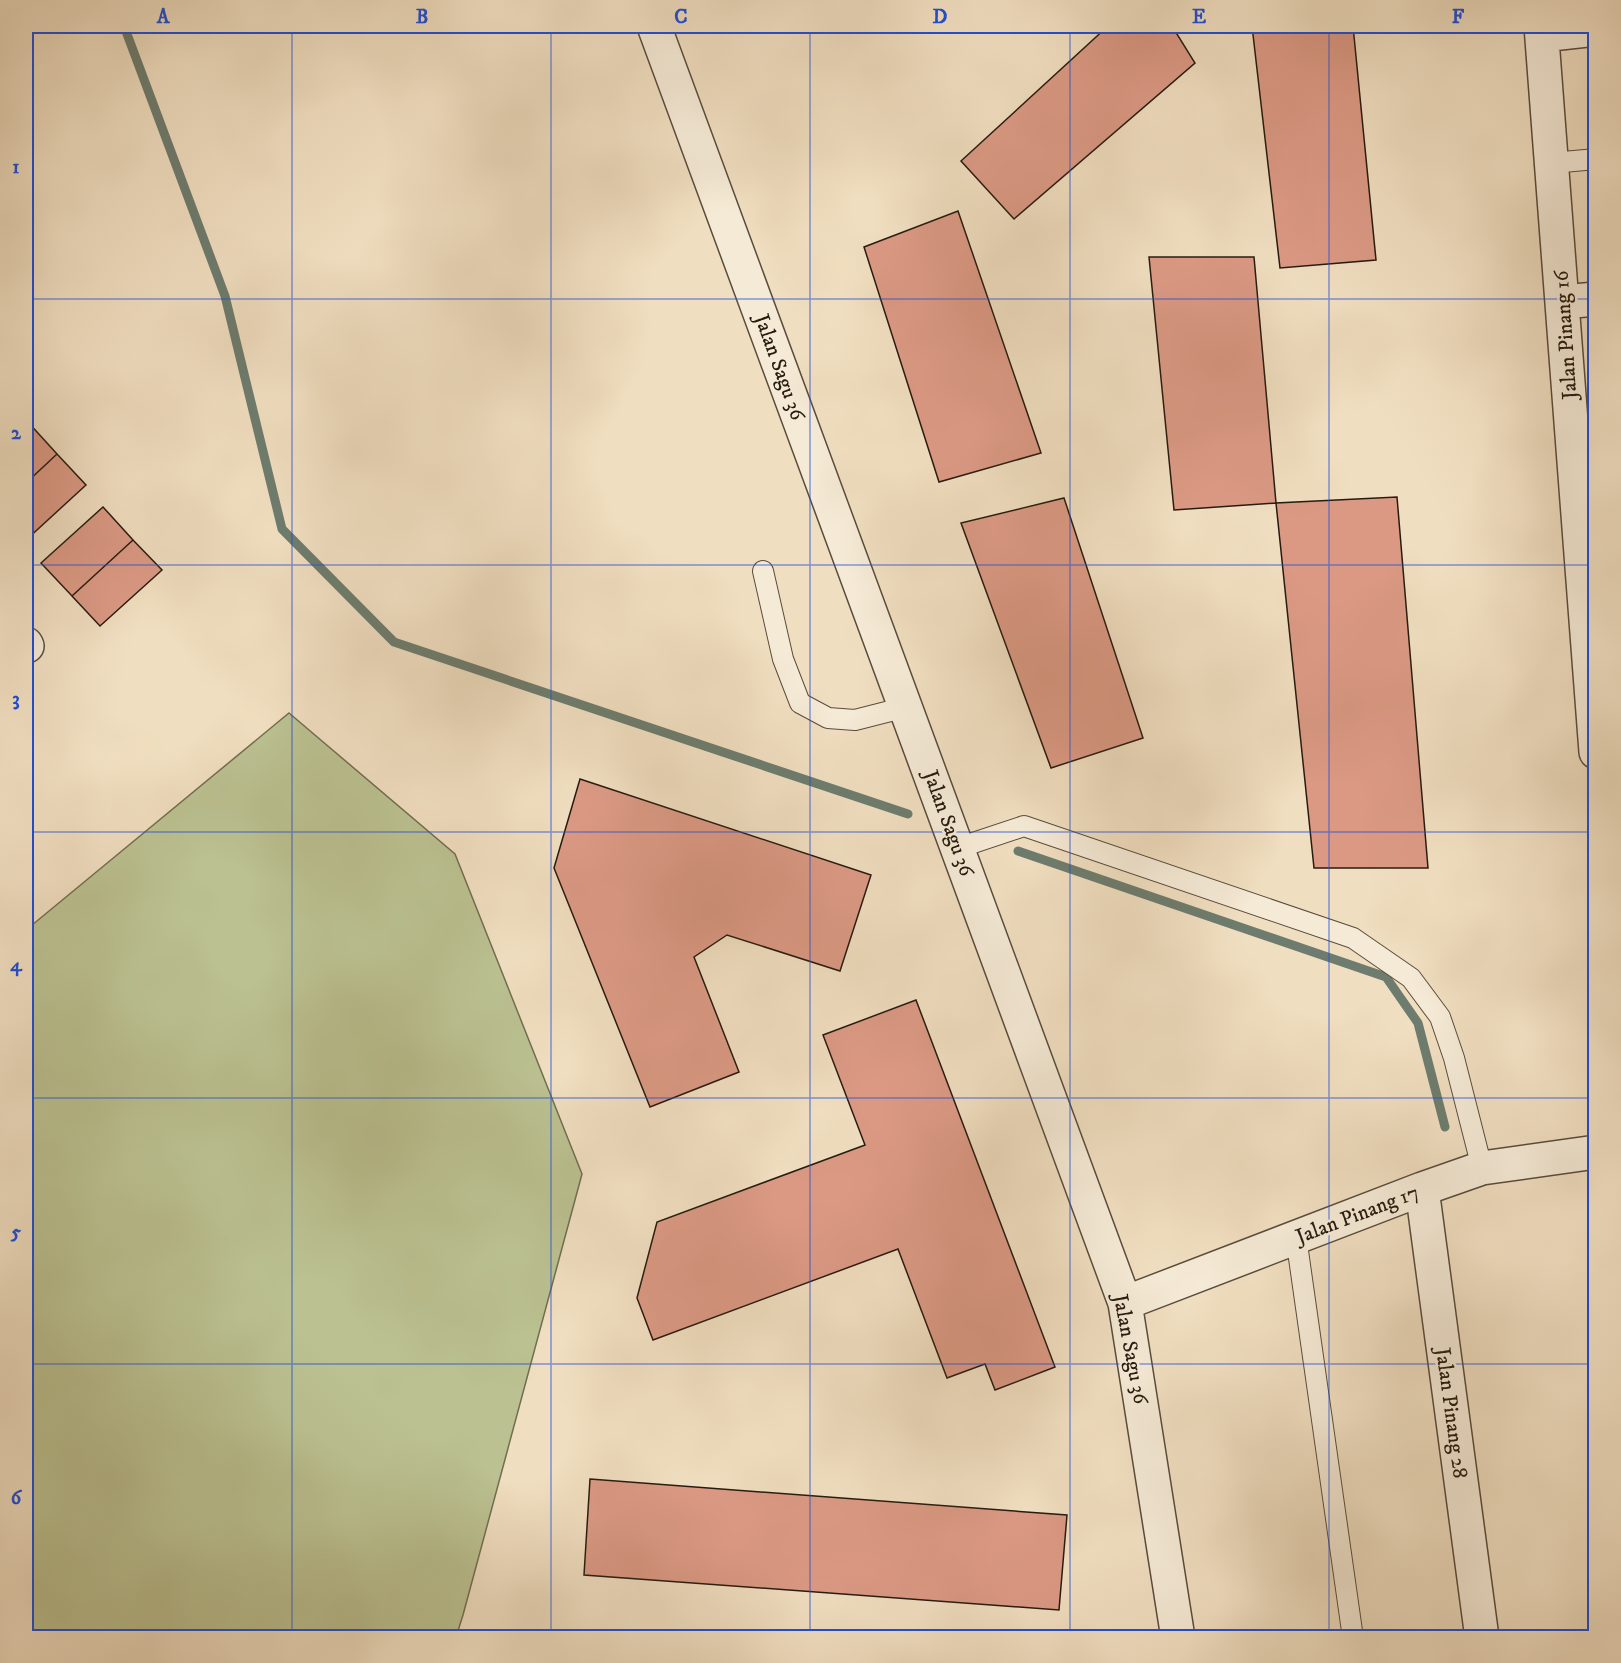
<svg xmlns="http://www.w3.org/2000/svg" width="1621" height="1663" font-family="'IM FELL DW Pica',serif">
  <style>
    .green { fill: #bbc191; stroke: #716e50; stroke-width: 1.5 }
    .lines { fill: none; stroke-linecap: round; stroke-linejoin: round }
    .stream { stroke: #6d7c6e; stroke-width: 9 }
    .building { fill: #db9984; stroke: #271b10; stroke-width: 1.5 }
    .lane-casing { stroke: #594c3c; stroke-width: 22 }
    .street-casing { stroke: #594c3c; stroke-width: 36 }
    .lane { stroke: #f5ead6; stroke-width: 20 }
    .street { stroke: #f5ead6; stroke-width: 33 }
    .grid { fill: none; stroke: #1d4ed8; stroke-width: 1.5; stroke-opacity: 0.55 }
    .labels { text-anchor: middle; stroke-width: 5; stroke-linejoin: round; paint-order: stroke }
    .street-label { font-size: 21px; fill: #271b10; stroke: #f5ead6 }
    .neatline { fill: none; stroke: #1d4ed8; stroke-width: 2 }
    .grid-label { font-size: 20px; text-anchor: middle; font-weight: bold; fill: #1d4ed8 }
  </style>
  <rect width="100%" height="100%" fill="#f0dec0"/>
  <filter id="stains"><feTurbulence type="fractalNoise" baseFrequency=".00333" numOctaves="4"/><feColorMatrix values="0 0 0 0 .2 0 0 0 0 .09 0 0 0 0 .02 0 0 0 .5 -.17"/></filter>
  <radialGradient id="worn" r=".72"><stop offset=".6" stop-color="#630" stop-opacity="0"/><stop offset="1" stop-color="#630" stop-opacity=".3"/></radialGradient>
  <path class="green" d="M289,713L455,854L582,1174L463,1615L456,1637H26V930Z"/>
  <g class="lines">
    <path class="stream" d="M124,26L225,296L282,529L394,642L908,814
      M1018,851L1386,977L1418,1023L1445,1127"/>
  </g>
  <path class="building" d="M1108,26H1172L1195,63L1014,219L961,161Z
    M1252,26H1353L1376,260L1280,268Z
    M958,211L1041,453L939,482L864,247Z
    M1149,257H1254L1276,503L1174,510Z
    M27,421L57,454L26,483V423Z
    M57,454L86,485L26,540V483Z
    M1397,497L1428,868H1314L1276,503Z
    M1064,498L1143,738L1051,768L961,523Z
    M103,507L133,540L72,596L41,563Z
    M133,540L162,570L100,626L72,596Z
    M580,779L871,875L840,971L727,935L694,957L739,1072L650,1107L554,868Z
    M916,1000L1055,1367L995,1390L985,1364L947,1378L898,1249L653,1340L637,1298L657,1222L865,1145L823,1035Z
    M590,1479L1067,1515L1059,1610L584,1575Z"/>
  <g class="lines">
    <defs>
      <path id="lane" d="M1552,163L1596,159
        M763,571L783,659L800,703L828,718L855,720L906,707
        M958,848L1024,826L1353,938L1411,978L1440,1017L1454,1058L1482,1168
        M1296,1237L1353,1638"/>
      <path id="street" d="M654,26L1125,1303L1178,1638
        M1541,26L1596,752
        M1542,35L1596,29
        M1562,302L1596,299
        M26,644L27,646
        M1422,1189L1482,1638
        M1125,1303L1422,1189L1482,1168L1596,1152"/>
    </defs>
    <use href="#lane" class="lane-casing"/>
    <use href="#street" class="street-casing"/>
    <use href="#lane" class="lane"/>
    <use href="#street" class="street"/>
  </g>
  <path class="grid" d="M292,26V1638M551,26V1638M810,26V1638M1070,26V1638M1329,26V1638M26,299H1596M26,565H1596M26,832H1596M26,1098H1596M26,1364H1596"/>
  <g class="labels">
    <g class="street-label">
      <text transform="translate(1565 335) rotate(-94)" y="7">Jalan Pinang 16</text>
      <text transform="translate(780 367) rotate(70)" y="7">Jalan Sagu 36</text>
      <text transform="translate(949 823) rotate(70)" y="7">Jalan Sagu 36</text>
      <text transform="translate(1357 1214) rotate(-21)" y="7">Jalan Pinang 17</text>
      <text transform="translate(1131 1349) rotate(79)" y="7">Jalan Sagu 36</text>
      <text transform="translate(1452 1413) rotate(82)" y="7">Jalan Pinang 28</text>
    </g>
  </g>
  <rect width="1621" height="1663" fill="none" stroke="#f0dec0" stroke-width="66"/>
  <rect x="33" y="33" width="1555" height="1597" class="neatline"/>
  <g class="grid-label">
    <text x="163" y="23">A</text>
    <text x="422" y="23">B</text>
    <text x="681" y="23">C</text>
    <text x="940" y="23">D</text>
    <text x="1199" y="23">E</text>
    <text x="1458" y="23">F</text>
    <text x="16" y="173">1</text>
    <text x="16" y="439">2</text>
    <text x="16" y="705">3</text>
    <text x="16" y="971">4</text>
    <text x="16" y="1238">5</text>
    <text x="16" y="1504">6</text>
  </g>
  <rect width="100%" height="100%" filter="url(#stains)"/>
  <rect width="100%" height="100%" fill="url(#worn)"/>
</svg>
